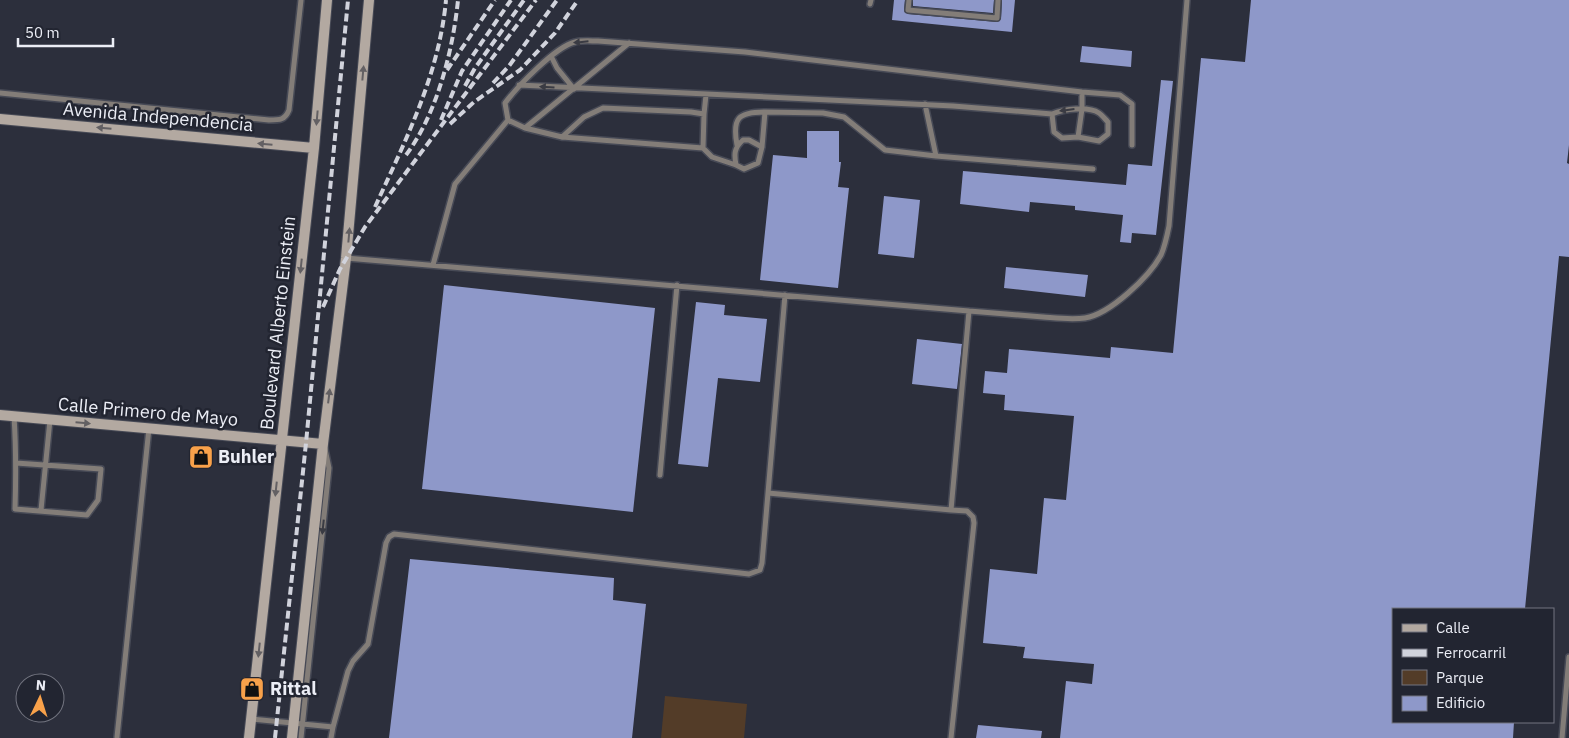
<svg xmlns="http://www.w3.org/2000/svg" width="1569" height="738" font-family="'IBM Plex Sans',sans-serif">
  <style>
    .green { fill: #533c28 }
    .building { fill: #8e98c9 }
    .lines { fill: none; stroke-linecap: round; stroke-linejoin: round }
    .service-casing { stroke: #474a56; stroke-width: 8 }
    .secondary-casing { stroke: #474a56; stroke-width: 12 }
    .service { stroke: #837d78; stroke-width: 5 }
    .secondary { stroke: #b3a9a1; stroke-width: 10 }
    .rail { stroke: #d1d3dc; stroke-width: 4; stroke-dasharray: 8 4; stroke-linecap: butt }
    .oneway { fill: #3a3b43 }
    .oneway2 { fill: #636063 }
    .labels { text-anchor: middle; stroke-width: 5; stroke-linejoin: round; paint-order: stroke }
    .street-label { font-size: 18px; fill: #eceef6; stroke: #222531 }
    .poi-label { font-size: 18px; font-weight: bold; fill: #eceef6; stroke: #222531; text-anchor: start }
  </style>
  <rect width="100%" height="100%" fill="#2c2f3c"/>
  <path class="green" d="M665,696L747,704L744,738H661Z"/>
  <path class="building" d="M894,0H905L904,11L908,14L997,22L1001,19L1002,0H1015L1012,32L892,20Z
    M913,0H994L993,13L913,6Z
    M1251,0H1569V145L1567,163L1569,164V257L1559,256L1525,609H1393V722H1514L1513,738H1060L1066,681L1092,684L1094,664L1023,658L1025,647L983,643L990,569L1037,574L1044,498L1066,500L1074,416L1004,410L1005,395L983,393L985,371L1007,373L1009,349L1110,358L1111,347L1173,353L1201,58L1245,62Z
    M1082,46L1132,51L1131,67L1080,62Z
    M1161,80L1173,81L1156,235L1132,233L1131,243L1120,242L1123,215L1075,210V206L1030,202L1029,212L960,204L963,171L1126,185L1128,164L1152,166Z
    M807,131H839V162H841L838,187L849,188L838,288L760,280L773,155L807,158Z
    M884,196L920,200L914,258L878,254Z
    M1006,267L1088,275L1085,297L1004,288Z
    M444,285L655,308L633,512L422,489Z
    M696,302L725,305L724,315L767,319L760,382L718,378L708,467L678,464Z
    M917,339L962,344L957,389L912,384Z
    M410,559L614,578L613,600L646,604L632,738H389Z
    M978,725L1042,731L1041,738H976Z"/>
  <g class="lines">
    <defs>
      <path id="service" d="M909,0L908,10L997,18L998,0
        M870,4L871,0
        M551,56L557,68L574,89
        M519,85L953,106L1052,114C1064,109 1088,106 1099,113C1102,115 1105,119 1108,122V134L1099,141L1078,137L1062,138L1054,132L1052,114
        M0,93L269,120C280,120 285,120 289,110L301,0
        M925,104L936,156
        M704,114L706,95
        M508,120L525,128L629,43
        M525,128L562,137L703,148L712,157L736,165L744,169L758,163L762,147L765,112L823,113L844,117L885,150L936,156L1093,169
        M562,137L584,117L603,108L691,112L704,114L703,148
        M1078,137L1082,109V92
        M737,145C732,118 738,112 765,112
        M736,165C734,154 734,148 743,140H749L762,147
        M346,258L969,311
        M433,265L455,184L508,120L505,103C518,86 555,47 575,42C582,40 591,41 598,41L745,52L1082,92L1120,95L1132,104V145
        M14,416C16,447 16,478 15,509L87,515L98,500L101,469L16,463
        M660,475L677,285
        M768,493L785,295
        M41,510L50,420
        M951,510L967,511L973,517L974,523L951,738
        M251,719L333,727L348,671L353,661L368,644L386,543L389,537L394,534L749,574L760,570L762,563L768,493L951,510L969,311C994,313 1018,315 1043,317C1056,318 1071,320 1085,318C1110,314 1149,277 1161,255C1165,246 1167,236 1169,226L1187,0
        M117,737L149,428
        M301,738L329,468L325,449
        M331,738L333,727
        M1562,738L1569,657"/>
      <path id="secondary" d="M0,119L314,148
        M0,415L323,444
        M249,738L314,148L327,0
        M292,738L323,444L346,258L369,0"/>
    </defs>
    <use href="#service" class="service-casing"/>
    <use href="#secondary" class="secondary-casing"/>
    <use href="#service" class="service"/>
    <use href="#secondary" class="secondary"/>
    <path class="rail" d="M447,70L495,0
      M493,83L509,66L557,0
      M465,86L475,68L524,0
      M441,120L462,71L511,0
      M450,124L474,102L520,70L555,33L578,0
      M406,155C437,114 453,50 458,0
      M375,207C406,139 439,75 446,0
      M323,307L340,269L365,227L536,0
      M275,738L306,443L348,0"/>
  </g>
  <defs><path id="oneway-solid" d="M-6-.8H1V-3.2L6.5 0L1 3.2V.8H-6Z" transform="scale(1.25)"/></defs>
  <g class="oneway">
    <use href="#oneway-solid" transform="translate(581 42) rotate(174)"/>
    <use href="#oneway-solid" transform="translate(547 87) rotate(-176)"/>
    <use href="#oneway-solid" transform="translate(1067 110) rotate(173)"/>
    <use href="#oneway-solid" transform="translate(323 527) rotate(96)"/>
  </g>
  <g class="oneway2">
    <use href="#oneway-solid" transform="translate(363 73) rotate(-85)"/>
    <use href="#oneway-solid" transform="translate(317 118) rotate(95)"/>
    <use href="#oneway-solid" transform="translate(104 128) rotate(-175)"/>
    <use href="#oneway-solid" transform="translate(265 144) rotate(-175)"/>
    <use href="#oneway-solid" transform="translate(349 235) rotate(-85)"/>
    <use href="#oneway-solid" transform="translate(301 266) rotate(96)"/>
    <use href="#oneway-solid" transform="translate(329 396) rotate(-83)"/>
    <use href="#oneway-solid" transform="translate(83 423) rotate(5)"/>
    <use href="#oneway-solid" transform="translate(276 489) rotate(96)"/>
    <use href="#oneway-solid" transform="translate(259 650) rotate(96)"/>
  </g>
  <defs>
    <symbol id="shop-square" viewBox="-11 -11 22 22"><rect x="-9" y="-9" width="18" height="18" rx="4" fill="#f8a14a" stroke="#222531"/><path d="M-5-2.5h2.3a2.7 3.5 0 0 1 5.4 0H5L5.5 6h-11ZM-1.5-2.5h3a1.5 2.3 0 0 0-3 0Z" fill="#111"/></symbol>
  </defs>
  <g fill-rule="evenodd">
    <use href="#shop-square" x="187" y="443" width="28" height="28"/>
    <use href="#shop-square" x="238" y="675" width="28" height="28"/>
  </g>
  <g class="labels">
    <g class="street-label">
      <text transform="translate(158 117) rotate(5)" y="6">Avenida Independencia</text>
      <text transform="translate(278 323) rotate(-84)" y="6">Boulevard Alberto Einstein</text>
      <text transform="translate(148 412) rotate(5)" y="6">Calle Primero de Mayo</text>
    </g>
    <g class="poi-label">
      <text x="218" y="463">Buhler</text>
      <text x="270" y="695">Rittal</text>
    </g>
  </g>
  <rect x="1392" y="608" width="162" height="115" fill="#222531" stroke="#737580"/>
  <rect x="1402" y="624" width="25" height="8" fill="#b3a9a1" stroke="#737580"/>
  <text x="1436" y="633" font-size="15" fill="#eceef6">Calle</text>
  <rect x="1402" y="649" width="25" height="8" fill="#d1d3dc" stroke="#737580"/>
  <text x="1436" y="658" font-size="15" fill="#eceef6">Ferrocarril</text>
  <rect x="1402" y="670" width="25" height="15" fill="#533c28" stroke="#737580"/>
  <text x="1436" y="683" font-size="15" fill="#eceef6">Parque</text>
  <rect x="1402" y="696" width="25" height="15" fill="#8e98c9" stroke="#737580"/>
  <text x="1436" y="708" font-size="15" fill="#eceef6">Edificio</text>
  <g transform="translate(40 698) rotate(4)"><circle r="24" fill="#222531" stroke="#737580"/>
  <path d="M0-4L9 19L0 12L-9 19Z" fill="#f8a14a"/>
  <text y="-8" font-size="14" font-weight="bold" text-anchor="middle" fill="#eceef6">N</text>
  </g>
  <path d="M18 38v8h95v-8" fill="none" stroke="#eceef6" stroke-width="2.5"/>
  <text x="25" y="38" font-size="15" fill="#eceef6" stroke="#222531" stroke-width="4" paint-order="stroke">50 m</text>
</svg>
